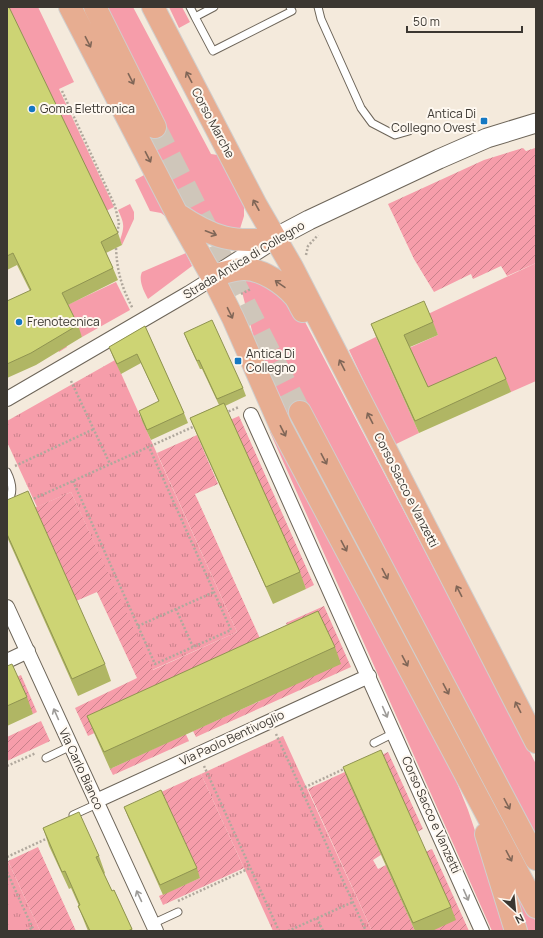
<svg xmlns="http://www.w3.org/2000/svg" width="543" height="938" font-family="Manrope,sans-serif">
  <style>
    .grass { fill: #f69daa }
    .park { fill: url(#park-tufts) }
    .garden { fill: url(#garden-furrows) }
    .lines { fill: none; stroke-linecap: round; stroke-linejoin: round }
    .primary-tunnel { stroke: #cfc6ba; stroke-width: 22; stroke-dasharray: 22 11; stroke-linecap: butt }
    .service-casing { stroke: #6d6559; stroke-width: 9 }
    .minor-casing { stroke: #6d6559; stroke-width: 16 }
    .secondary-casing { stroke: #6d6559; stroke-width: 21 }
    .primary-casing { stroke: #d0cfce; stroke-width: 24 }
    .path { stroke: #b0a89d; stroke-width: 2.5; stroke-dasharray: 2 2; stroke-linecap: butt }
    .service { stroke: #fff; stroke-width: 7 }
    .minor { stroke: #fff; stroke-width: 14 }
    .secondary { stroke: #fff; stroke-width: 19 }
    .primary { stroke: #e7ad91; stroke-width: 22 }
    .wall { fill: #b0b664 }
    .building { fill: #cdd474; stroke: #909451 }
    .oneway { stroke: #806657 }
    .oneway2 { stroke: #9d9b98 }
    .poi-dot { fill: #1478c3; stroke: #fef8f0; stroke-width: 1.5 }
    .labels { text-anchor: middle; stroke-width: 4; stroke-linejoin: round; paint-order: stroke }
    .poi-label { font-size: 12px; fill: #3b3731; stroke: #fef8f0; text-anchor: start }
    .street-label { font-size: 12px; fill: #3b3731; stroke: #fef8f0 }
  </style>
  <defs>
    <pattern id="park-tufts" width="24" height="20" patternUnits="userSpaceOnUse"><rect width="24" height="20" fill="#f69daa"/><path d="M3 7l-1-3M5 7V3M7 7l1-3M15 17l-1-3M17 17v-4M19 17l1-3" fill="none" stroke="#c8818b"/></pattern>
    <pattern id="garden-furrows" width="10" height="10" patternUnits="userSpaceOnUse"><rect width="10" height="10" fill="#f69daa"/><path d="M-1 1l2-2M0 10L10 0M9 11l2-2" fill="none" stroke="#c8818b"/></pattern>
  </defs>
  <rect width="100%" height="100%" fill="#f4eadc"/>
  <path class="grass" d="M8,7H38L74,82L59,89L114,207L106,211Z
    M78,7H83L146,132L165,122L107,7H133L211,154L224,156L244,203V216L239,232L190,216Z
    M169,7H182L190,22L179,28Z
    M146,174L169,219L161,213L150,211L135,180Z
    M130,204L134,212V219L122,245L120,240C125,226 124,223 118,210Z
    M186,253L192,266L148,299C144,292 138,280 142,272Z
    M536,263V381L511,392L432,400L409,348L438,335L428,314Z
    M251,278L262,280L304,320L536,764V840L308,408L289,418L460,739L528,862L524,865L288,424L258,354L242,292L246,281Z
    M116,282L130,310L82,337L76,325L60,332L67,347L59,352L42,317Z
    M376,337L419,433L394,445L349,350Z
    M274,430L453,773L468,810L509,931H492L270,432Z
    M503,860L536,922V931H523Z"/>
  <path class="park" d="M115,360L237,632L152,670L71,492L37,507L7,442V421Z
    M283,736L372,931H273L201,774Z
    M7,859L40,931H7Z"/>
  <path class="garden" d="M536,145V263L507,276L501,266L473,279L471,274L434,292L414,259L388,204L484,160L523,148L526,151L535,148Z
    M239,416L314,585L306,589L230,420Z
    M197,435L218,484L195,494L267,654L294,642L286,623L324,606L351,667L196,737L193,731L260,701L244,664L169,698L189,741L113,775L110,769L177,738L161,702L88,736L75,708L137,678L97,592L76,601L34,508L71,492L153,670L237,632L157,453Z
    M21,675L37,712L33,714L18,682L7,681Z
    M41,721L50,741L7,761V737Z
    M388,752L423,829L417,832L373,860L378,869L386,865L415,931H372L308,789Z
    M201,774L244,868L163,905L159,896L200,878L161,792Z
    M38,847L76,931H40L8,861Z
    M432,849L469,931H432L425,852Z"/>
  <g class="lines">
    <path class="primary-tunnel" d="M155,127L300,412"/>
    <defs>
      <path id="service" d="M190,7L195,17
        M214,7L195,17L213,51L292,11L290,7
        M318,7L321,19L361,108L372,123L395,135L409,131
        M7,472C12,482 15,493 7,502
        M374,743L394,733
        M46,758L71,746
        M73,815L97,804
        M152,924L178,912"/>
      <path id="minor" d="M7,399L189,293L213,278
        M251,415L482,931
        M7,607L156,931
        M7,661L28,651
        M96,801L369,676"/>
      <path id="secondary" d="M222,272L275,238L309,220L439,159L487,138L536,123"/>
      <path id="primary" d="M70,7L177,214L213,278L233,318L281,427L536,907
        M95,7L155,127
        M153,7L256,205L292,267L536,742
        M179,215C213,238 234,244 275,238
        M219,274C227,272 235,269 244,269C262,269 284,284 295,297C298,301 300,306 303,311
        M300,412L536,859
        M486,834L516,931"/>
    </defs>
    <use href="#service" class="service-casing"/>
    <use href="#minor" class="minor-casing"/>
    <use href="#secondary" class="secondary-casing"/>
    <use href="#primary" class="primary-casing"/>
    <path class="path" d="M62,91L115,206L119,223L117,234
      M116,248C117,272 122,288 133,309
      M306,255L308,246L318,235
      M241,294L251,289
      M71,381L110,464
      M225,413L239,407
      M15,466L94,429
      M73,481L155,664L231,630L149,447
      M30,499H33L195,426
      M176,609L193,647
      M138,626L214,592
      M276,734L366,931
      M7,766L36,753
      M204,766L279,931
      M301,789L346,768
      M7,857L48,838
      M7,872L34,931
      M178,901L250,868
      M317,918L323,931
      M26,931L32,928
      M288,931L353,902"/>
    <use href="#service" class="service"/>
    <use href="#minor" class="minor"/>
    <use href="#secondary" class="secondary"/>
    <use href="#primary" class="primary"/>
  </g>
  <path class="wall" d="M7,7L118,233L122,245L106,253L113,268L118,280L68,305L78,325L82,337L36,365L7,378V301L30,291L17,265L7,270Z
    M433,322L438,335L410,347L428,387L506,379L511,392L419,433L376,337L371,324Z
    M145,326L184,413L188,423L151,440L142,421L139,411L159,402L141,363L121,374L113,357L109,347Z
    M184,333L243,388L246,396L225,406L300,572L306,589L273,604L197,435L190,418L219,405L202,369H200L187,341Z
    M7,500L105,664L111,681L78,696L7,537Z
    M335,647L341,664L110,769L94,733L87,716Z
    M7,666L27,697L33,714L7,726Z
    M343,767L451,907L456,920L432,931H415L348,781Z
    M124,807L197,868L200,878L163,895L128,817Z
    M43,828L99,856L105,873L104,874L112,891L114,890L133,931H88L78,906H79L71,888L69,889L49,846Z"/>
  <path class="building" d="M7,7H9L118,233L101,242L113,268L62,293L78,325L31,353L7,364V301L31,290L13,253L7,256Z
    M424,301L433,322L404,335L428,387L496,357L506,379L415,421L371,324Z
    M212,320L243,388L217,399L199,360L197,361L184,333Z
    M145,326L184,413L147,430L139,411L159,401L137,354L117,364L109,347Z
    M224,403L300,572L266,587L190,418Z
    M28,491L105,664L72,679L7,534V500Z
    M318,611L335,647L104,752L87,716Z
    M12,664L27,697L7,706V666Z
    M381,750L451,907L413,923L343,767Z
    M161,790L197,868L160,885L124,807Z
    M79,812L99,856L96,857L112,891L114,890L132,929L128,931H90L78,906L80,905L65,871L62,872L43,828Z"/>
  <defs><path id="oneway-shaft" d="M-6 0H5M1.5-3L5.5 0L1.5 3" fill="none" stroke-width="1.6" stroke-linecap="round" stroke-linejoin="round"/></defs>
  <g class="oneway">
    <use href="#oneway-shaft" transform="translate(88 42) rotate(63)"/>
    <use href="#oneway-shaft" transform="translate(189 77) rotate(-118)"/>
    <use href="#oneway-shaft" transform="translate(131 79) rotate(63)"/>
    <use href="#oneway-shaft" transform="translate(148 157) rotate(63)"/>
    <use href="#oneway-shaft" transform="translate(256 205) rotate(-119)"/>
    <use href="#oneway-shaft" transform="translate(211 233) rotate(21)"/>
    <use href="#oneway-shaft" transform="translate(280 284) rotate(-145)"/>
    <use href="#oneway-shaft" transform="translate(230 313) rotate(64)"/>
    <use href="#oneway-shaft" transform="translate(342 365) rotate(-117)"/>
    <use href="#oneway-shaft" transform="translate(370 418) rotate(-117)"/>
    <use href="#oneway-shaft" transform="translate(283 431) rotate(63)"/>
    <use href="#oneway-shaft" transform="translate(324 459) rotate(62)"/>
    <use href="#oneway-shaft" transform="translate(344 546) rotate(62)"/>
    <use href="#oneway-shaft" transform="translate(385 574) rotate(62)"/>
    <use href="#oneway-shaft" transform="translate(459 591) rotate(-117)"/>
    <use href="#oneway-shaft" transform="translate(405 661) rotate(62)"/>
    <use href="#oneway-shaft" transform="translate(446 689) rotate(62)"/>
    <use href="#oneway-shaft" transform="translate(518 707) rotate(-117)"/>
    <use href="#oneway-shaft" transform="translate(507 804) rotate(62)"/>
    <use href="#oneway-shaft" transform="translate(509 856) rotate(62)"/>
  </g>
  <g class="oneway2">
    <use href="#oneway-shaft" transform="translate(385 712) rotate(66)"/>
    <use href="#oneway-shaft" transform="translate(56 714) rotate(-114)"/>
    <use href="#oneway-shaft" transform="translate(466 895) rotate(66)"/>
    <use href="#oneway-shaft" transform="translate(139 896) rotate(-115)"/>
  </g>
  <g class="poi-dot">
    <circle cx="32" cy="109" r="4"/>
    <rect x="480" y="117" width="8" height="8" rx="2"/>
    <circle cx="19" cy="322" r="4"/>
    <rect x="234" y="357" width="8" height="8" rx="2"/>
  </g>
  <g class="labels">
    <g class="poi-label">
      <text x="40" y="113">Goma Elettronica</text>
      <text x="476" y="118" text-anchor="end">Antica Di<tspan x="476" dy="14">Collegno Ovest</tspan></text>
      <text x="27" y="326">Frenotecnica</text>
      <text x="246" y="358">Antica Di<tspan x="246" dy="14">Collegno</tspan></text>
    </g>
    <g class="street-label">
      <text transform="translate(213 123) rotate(62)" y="4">Corso Marche</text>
      <text transform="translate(244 260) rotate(-31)" y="4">Strada Antica di Collegno</text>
      <text transform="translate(406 490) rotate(63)" y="4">Corso Sacco e Vanzetti</text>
      <text transform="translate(232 738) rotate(-25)" y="4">Via Paolo Bentivoglio</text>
      <text transform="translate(81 769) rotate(65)" y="4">Via Carlo Bianco</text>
      <text transform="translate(431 815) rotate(66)" y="4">Corso Sacco e Vanzetti</text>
    </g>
  </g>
  <rect width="543" height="938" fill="none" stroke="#3b3731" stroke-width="16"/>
  <g transform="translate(515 910) rotate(153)" stroke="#fef8f0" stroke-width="3" paint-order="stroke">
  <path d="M0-3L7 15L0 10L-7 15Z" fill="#3b3731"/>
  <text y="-6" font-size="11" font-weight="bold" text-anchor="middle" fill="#3b3731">N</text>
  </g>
  <path d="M407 26v6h115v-6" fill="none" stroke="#3b3731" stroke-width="2"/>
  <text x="413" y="26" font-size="12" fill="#3b3731" stroke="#fef8f0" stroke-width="3" paint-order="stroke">50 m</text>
</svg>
